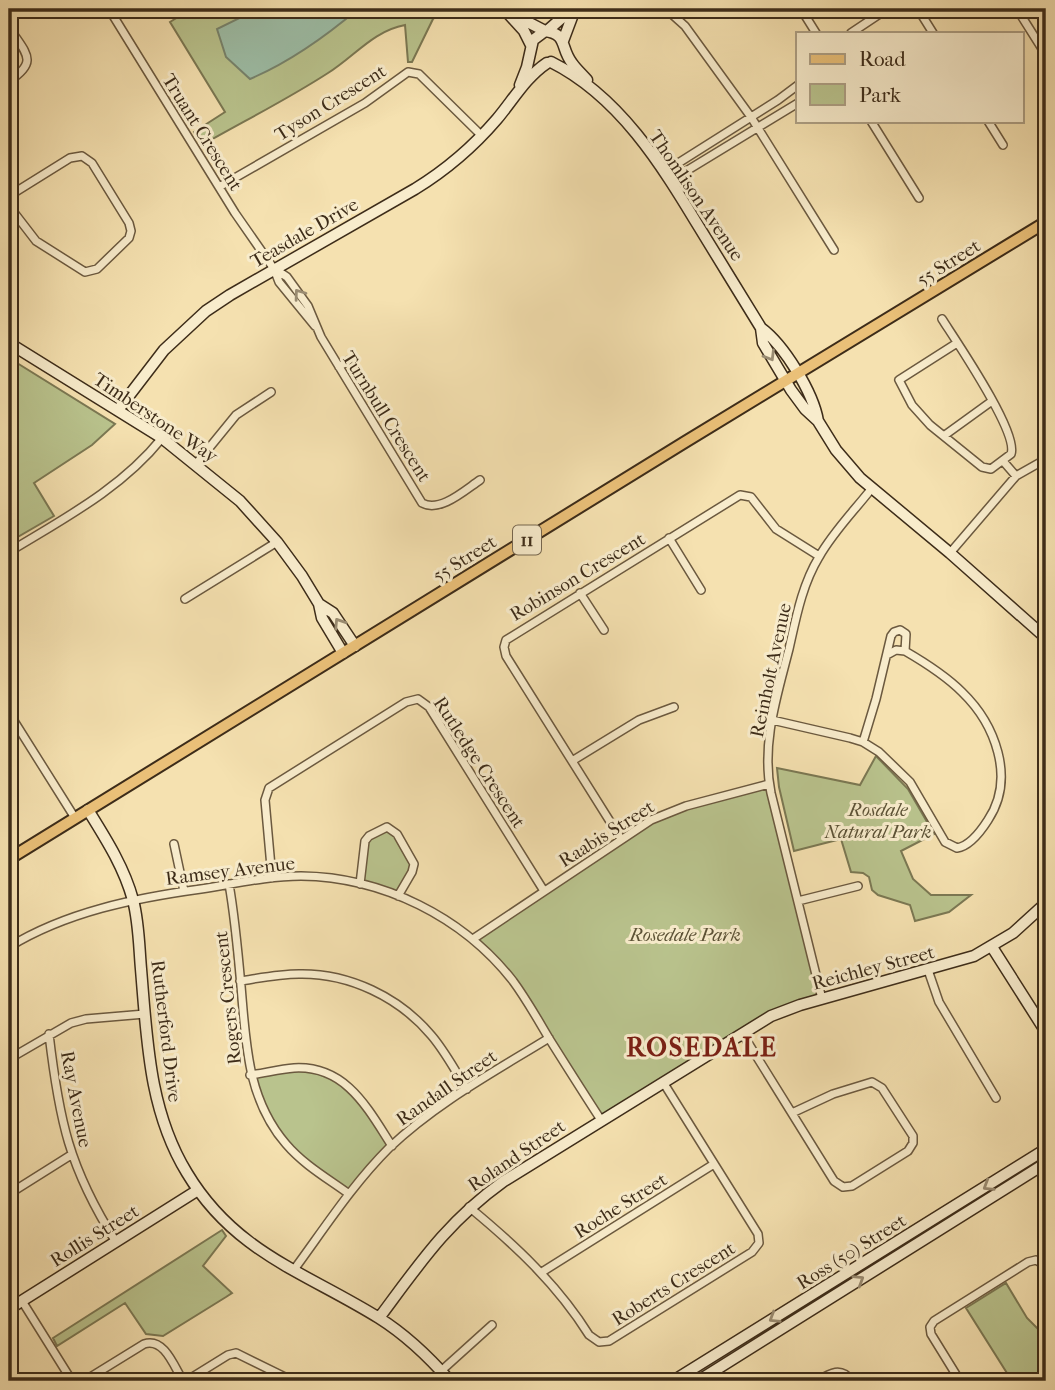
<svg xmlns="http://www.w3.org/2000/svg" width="1055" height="1390" font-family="'IM FELL French Canon',serif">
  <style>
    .green { fill: #b9c38d; stroke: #7b7853; stroke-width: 2 }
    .water { fill: #9dbea7; stroke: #77846e; stroke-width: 2 }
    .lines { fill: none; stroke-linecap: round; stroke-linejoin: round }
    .street-casing { stroke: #6b593f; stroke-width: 10 }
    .secondary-casing { stroke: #3d2c19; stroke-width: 13 }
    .primary-casing { stroke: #3d2c19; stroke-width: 14 }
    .street { stroke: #f8eccc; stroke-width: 7 }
    .secondary { stroke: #f8eccc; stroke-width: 10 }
    .primary { stroke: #eac078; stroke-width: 10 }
    .oneway { stroke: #9a8c72 }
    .labels { text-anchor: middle; stroke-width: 6; stroke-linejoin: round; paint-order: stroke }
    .shield { fill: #f8eccc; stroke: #75664f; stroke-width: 2 }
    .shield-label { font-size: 18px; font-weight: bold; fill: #3d2c19 }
    .street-label { font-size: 19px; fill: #3d2c19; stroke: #f8eccc }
    .park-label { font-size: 19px; font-style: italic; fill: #5c5236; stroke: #f8eccc }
    .district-label { font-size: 26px; font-weight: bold; letter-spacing: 2px; fill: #7a1f14; stroke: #f8eccc }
  </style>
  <rect width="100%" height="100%" fill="#f5e1b0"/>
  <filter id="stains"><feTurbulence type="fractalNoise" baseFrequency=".00286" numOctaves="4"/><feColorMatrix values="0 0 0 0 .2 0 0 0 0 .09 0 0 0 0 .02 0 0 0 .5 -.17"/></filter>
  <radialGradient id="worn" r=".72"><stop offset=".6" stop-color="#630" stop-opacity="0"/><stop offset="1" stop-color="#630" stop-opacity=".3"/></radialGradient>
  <path class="green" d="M191,9H445L433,19L412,62H408L405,25C373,31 355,56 328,73C288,99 244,121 202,145L194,132L225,112L170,22Z
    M9,358L115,424L92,445L34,483L54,516L9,542Z
    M876,756L908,789L934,834L901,851L913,879L931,895H971L949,912L915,921L910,905L878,895L872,890L869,877L863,873L851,872L841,839L794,851L779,787L777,768L860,785Z
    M769,784L822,999L785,1010L601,1120L512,981L473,939L651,820Z
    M390,828L414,863L398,896L360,884L365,841Z
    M301,1068L345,1083L392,1146L349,1194L319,1174L272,1127L250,1075Z
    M222,1230L226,1236L203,1266L232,1293L226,1297L163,1336L146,1334L125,1303L57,1346L53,1338Z
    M1006,1283L1027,1318L1046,1337V1381H1012L966,1308Z"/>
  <path class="water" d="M258,9H358C325,37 290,62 250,79L226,57L217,29Z"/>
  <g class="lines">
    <defs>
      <path id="street" d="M109,9L235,213L274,269L279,282L315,326
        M666,9L685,26L751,117L834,250
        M801,9L816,33
        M918,9L933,33
        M1017,9L1046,55
        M9,27C25,53 40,61 9,81
        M851,33L887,9
        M871,121L919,198
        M988,121L1003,145
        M668,176L672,167L778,100L798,85
        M668,176H678L798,103
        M219,187L365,103L408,72L419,74L482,136
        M9,196L70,158L82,156L92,163L129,223L131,231L129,238L97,269L85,272L36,241L9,206
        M275,269L287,277L308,306L321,337L422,503C440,513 465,490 480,480
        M1046,313V322
        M942,319C956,341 1019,433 1011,454L991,469L982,467L930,425L912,405L899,380L957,343
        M339,367L349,360
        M945,435L992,401
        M1003,461L1016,476
        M196,464L236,415L271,392
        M669,538L701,590
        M9,552C63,519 121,489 162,438
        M950,553L1016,476L1046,459
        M580,593L604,630
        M185,599L277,542
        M9,713L75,818
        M772,720L850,738L863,742L879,752L910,782L945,842L957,848C970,846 981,831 988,820C1016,778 995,724 962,692C946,676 924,662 905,651L896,650L887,655
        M863,742L876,699L891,636L894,632L900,630L906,634L905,651
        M572,761L639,720L674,707
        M621,839L506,656L504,647L506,640L740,495L751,497L776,529L819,556
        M174,844L184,891
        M272,878L265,800L269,788L406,702L418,699L429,707L544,891
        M229,884C235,918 238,952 241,986C246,1043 247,1099 286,1144C304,1165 327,1178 349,1194
        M360,884L365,841L369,836L387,827L397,834L414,864L412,872L398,896
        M798,901L858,886
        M473,939L651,820L686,806L769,784
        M9,947C66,912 135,898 201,889C234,884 267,876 301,876C383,877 463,917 513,981C527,1000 538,1020 550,1040C567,1067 584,1094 601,1120
        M928,970L939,1002L996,1098
        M240,981C260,978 279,974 299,974C349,973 399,997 431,1035C445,1051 455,1071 467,1089
        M822,999L771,793C761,744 777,696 789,649C796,618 802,585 819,557C833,532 854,511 872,488
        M742,1033L834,1181L843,1187L852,1186L908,1151L913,1143V1136L882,1088L872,1082L833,1094L792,1113
        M49,1034C59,1120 69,1168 116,1242
        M9,1059L71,1023L86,1019L145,1014
        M250,1075C265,1073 280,1069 294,1068C346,1065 368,1109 392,1146
        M9,1194L71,1155
        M469,1207C515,1245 557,1284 589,1335L599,1342L609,1341L752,1252L759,1243L758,1234L663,1082
        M293,1271C324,1229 352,1185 389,1148C436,1103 494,1072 549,1038
        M542,1272L714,1164
        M22,1301L72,1381
        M441,1371L492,1325
        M84,1381L144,1344C164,1337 174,1366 183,1381
        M186,1381L228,1355L236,1353L293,1381
        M817,1381C830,1373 841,1366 852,1381
        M960,1381L931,1334L930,1327L934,1321L1028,1262L1036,1260L1046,1266"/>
      <path id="secondary" d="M504,9L524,31L531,45
        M512,14L545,31
        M547,31L572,9
        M563,41L575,9
        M551,62C619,96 661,164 699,227C720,261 740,294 761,328C784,345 813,392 818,421
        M520,85L527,67L533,40L545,31C568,34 560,48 572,63C576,69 582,74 587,80
        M761,328L763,343L791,390L805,409L818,421L836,450L860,478L950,553L1046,638
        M9,343L162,438L240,501L277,542L302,576L319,604L322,618L343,653
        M118,410L164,350L206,311L230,295L415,189C446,170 473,147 497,119C513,100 526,77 547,63
        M319,604L333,613L355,646
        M88,810C106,839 124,867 133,900C139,923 139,946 141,969C147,1040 149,1111 187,1173C235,1253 305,1272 379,1318C406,1335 429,1357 450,1381
        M992,947L1046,1032
        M9,1309L198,1190
        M379,1318C420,1263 447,1222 504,1181L771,1016L800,1005L974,956L1013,933L1046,903
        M673,1381L1046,1149
        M698,1381L1046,1163"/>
      <path id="primary" d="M9,859L685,442L1046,222"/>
    </defs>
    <use href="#street" class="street-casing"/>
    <use href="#secondary" class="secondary-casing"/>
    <use href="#primary" class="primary-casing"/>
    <use href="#street" class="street"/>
    <use href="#secondary" class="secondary"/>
    <use href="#primary" class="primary"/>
  </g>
  <defs><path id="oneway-chevron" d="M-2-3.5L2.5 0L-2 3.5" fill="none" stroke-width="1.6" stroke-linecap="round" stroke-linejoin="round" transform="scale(1.75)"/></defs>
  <g class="oneway">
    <use href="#oneway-chevron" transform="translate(299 294) rotate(-126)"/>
    <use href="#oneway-chevron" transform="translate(770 356) rotate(59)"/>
    <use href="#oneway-chevron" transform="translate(339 623) rotate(-123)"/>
    <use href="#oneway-chevron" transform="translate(988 1186) rotate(148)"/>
    <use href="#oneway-chevron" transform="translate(859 1280) rotate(-32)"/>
    <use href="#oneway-chevron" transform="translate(774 1318) rotate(148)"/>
  </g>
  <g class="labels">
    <rect class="shield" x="513" y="525.5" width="28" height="29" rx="5"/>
    <g class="shield-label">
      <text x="527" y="546">11</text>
    </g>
    <g class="street-label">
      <text transform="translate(330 102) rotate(-32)" y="7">Tyson Crescent</text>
      <text transform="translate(203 132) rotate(58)" y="7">Truant Crescent</text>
      <text transform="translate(697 195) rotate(56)" y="7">Thomlison Avenue</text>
      <text transform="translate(304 232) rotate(-30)" y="7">Teasdale Drive</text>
      <text transform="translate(948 262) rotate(-32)" y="7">55 Street</text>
      <text transform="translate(387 416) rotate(58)" y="7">Turnbull Crescent</text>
      <text transform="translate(156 417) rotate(34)" y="7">Timberstone Way</text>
      <text transform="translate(464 558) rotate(-32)" y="7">55 Street</text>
      <text transform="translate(577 576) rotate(-31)" y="7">Robinson Crescent</text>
      <text transform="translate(770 670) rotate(-78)" y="7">Reinholt Avenue</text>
      <text transform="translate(480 762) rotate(57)" y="7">Rutledge Crescent</text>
      <text transform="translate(606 833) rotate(-32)" y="7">Raabis Street</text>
      <text transform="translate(230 870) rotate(-7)" y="7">Ramsey Avenue</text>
      <text transform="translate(873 967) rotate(-15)" y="7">Reichley Street</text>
      <text transform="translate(227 998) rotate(-96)" y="7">Rogers Crescent</text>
      <text transform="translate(167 1031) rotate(83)" y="7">Rutherford Drive</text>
      <text transform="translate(446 1087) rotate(-35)" y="7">Randall Street</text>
      <text transform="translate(77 1099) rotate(79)" y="7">Ray Avenue</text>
      <text transform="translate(516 1155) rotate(-34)" y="7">Roland Street</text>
      <text transform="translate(620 1205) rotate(-32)" y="7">Roche Street</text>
      <text transform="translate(94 1235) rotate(-32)" y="7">Rollis Street</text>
      <text transform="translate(851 1251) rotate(-32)" y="7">Ross (50) Street</text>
      <text transform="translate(673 1283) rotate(-32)" y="7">Roberts Crescent</text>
    </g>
    <g class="park-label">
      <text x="878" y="816">Rosdale<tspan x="878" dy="22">Natural Park</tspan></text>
      <text x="685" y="941">Rosedale Park</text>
    </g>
    <g class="district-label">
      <text x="702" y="1056">ROSEDALE</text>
    </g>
  </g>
  <rect width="1055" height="1390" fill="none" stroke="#f5e1b0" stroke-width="35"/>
  <rect x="10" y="10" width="1034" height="1369" fill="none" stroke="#3d2c19" stroke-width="3.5"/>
  <rect x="18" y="18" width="1020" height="1355" fill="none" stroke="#3d2c19" stroke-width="2"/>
  <rect x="796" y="32" width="228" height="91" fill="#f8eccc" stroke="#ad9f84" stroke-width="2"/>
  <rect x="810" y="54" width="35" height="10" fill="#eac078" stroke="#ad9f84" stroke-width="2"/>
  <text x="859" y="66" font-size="21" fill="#3d2c19">Road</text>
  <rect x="810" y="84" width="35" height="21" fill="#b9c38d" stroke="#ad9f84" stroke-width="2"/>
  <text x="859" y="102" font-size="21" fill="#3d2c19">Park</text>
  <rect width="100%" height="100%" filter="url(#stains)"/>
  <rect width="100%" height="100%" fill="url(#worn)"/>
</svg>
